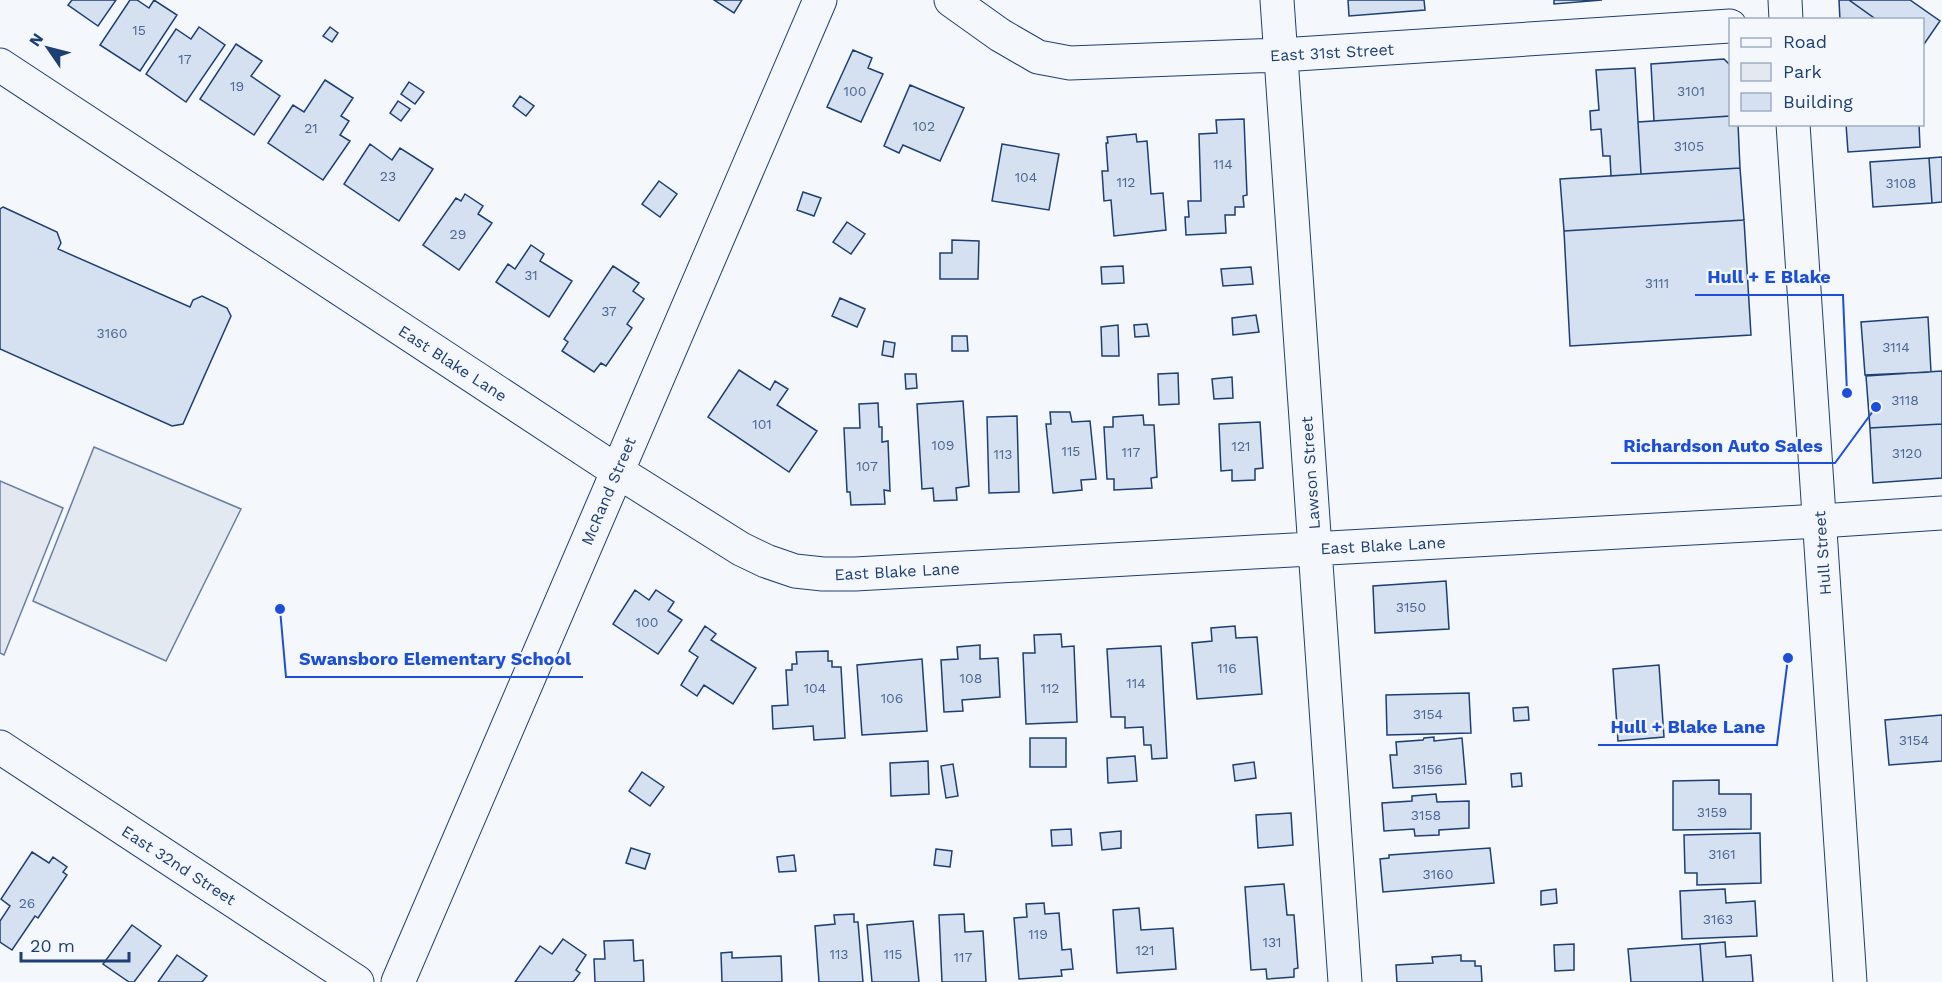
<svg xmlns="http://www.w3.org/2000/svg" width="1942" height="982" font-family="'Work Sans',sans-serif">
  <style>
    .green { fill: #e3e9f0; stroke: #687fa3; stroke-width: 1.5 }
    .parking { fill: #e3e8f0; stroke: #687fa3; stroke-width: 1.5 }
    .building { fill: #d5e0f0; stroke: #1d3f73; stroke-width: 1.5 }
    .lines { fill: none; stroke-linecap: round; stroke-linejoin: round }
    .minor-casing { stroke: #1d3f73; stroke-width: 35 }
    .major-casing { stroke: #1d3f73; stroke-width: 35 }
    .minor { stroke: #f4f7fb; stroke-width: 33 }
    .major { stroke: #f4f7fb; stroke-width: 33 }
    .labels { text-anchor: middle; stroke-width: 4.5; stroke-linejoin: round; paint-order: stroke }
    .number-label { font-size: 14px; fill: #4b6792 }
    .street-label { font-size: 16px; fill: #1d3f73; stroke: #f4f7fb }
    .leader { fill: none; stroke: #1d4ed8; stroke-width: 2 }
    .callout-dot { fill: #1d4ed8; stroke: #f4f7fb; stroke-width: 2 }
    .callout-label { font-size: 18px; text-anchor: middle; font-weight: bold; fill: #1d4ed8; stroke: #f4f7fb; stroke-width: 4.5; stroke-linejoin: round; paint-order: stroke }
  </style>
  <rect width="100%" height="100%" fill="#f4f7fb"/>
  <path class="green" d="M94,447L241,509L166,661L33,601Z"/>
  <path class="parking" d="M0,481L63,508L4,655L0,653Z"/>
  <path class="building" d="M72,0H116L98,26L68,5Z
    M130,0H137L149,8L154,0L177,15L140,71L100,45Z
    M714,0H742L734,13Z
    M1348,0H1424L1425,10L1349,16Z
    M1554,0H1602L1554,4Z
    M1839,0H1849L1877,20H1840Z
    M1849,0H1910L1940,21L1922,47V20H1877Z
    M199,27L225,45L186,102L146,74L176,29L191,39Z
    M330,27L338,33L332,42L323,36Z
    M236,44L262,61L251,76L280,96L254,135L200,99Z
    M853,50L872,58L868,68L883,74L861,122L827,107Z
    M1724,59L1730,65V116L1654,121L1651,64Z
    M1635,68L1641,174L1611,176L1610,156H1603L1601,129L1591,130L1590,111L1599,110L1596,70Z
    M325,80L353,98L341,116L349,121L340,135L350,141L323,180L268,143L293,105L304,112Z
    M409,82L424,92L415,104L401,94Z
    M910,85L964,108L940,161L903,145L899,153L884,146Z
    M520,96L534,106L526,116L513,106Z
    M398,101L410,109L401,121L390,113Z
    M1730,116V124H1738L1740,168L1641,174L1638,122Z
    M1244,119L1247,195L1243,196L1244,207H1235V215H1225L1226,233L1186,235L1185,217H1189L1188,201H1201L1199,134L1217,133L1216,120Z
    M1846,124H1919L1920,147L1848,152Z
    M1136,134L1137,142L1147,141L1151,194L1163,193L1166,230L1114,236L1111,200L1104,201L1102,171H1108L1106,143H1108L1107,137Z
    M370,144L392,160L400,148L433,169L399,221L344,184Z
    M1002,144L1059,154L1049,210L992,201Z
    M1942,157V202L1932,203L1929,158Z
    M1929,158L1932,203L1873,207L1870,162Z
    M1740,168L1744,220L1564,231L1560,179Z
    M659,181L677,194L660,217L642,204Z
    M803,192L821,198L814,216L797,210Z
    M465,194L483,206L478,214L492,223L459,270L423,245L456,198L461,201Z
    M3,207L57,232L61,243L58,249L190,307L193,300L202,296L227,308L231,316L183,424L172,426L0,349V209Z
    M1744,220L1751,335L1570,346L1564,231Z
    M847,222L865,234L851,254L833,242Z
    M952,240L979,241L978,279H940V253H952Z
    M531,245L544,254L540,261L572,281L549,317L496,282L508,264L515,269Z
    M613,266L639,283L633,291L644,299L627,324L632,328L606,366L601,363L594,372L562,351L568,342L564,339Z
    M1123,266L1124,283L1102,284L1101,267Z
    M1251,267L1253,284L1223,286L1221,269Z
    M840,298L865,309L857,327L832,316Z
    M1256,315L1259,332L1233,335L1232,318Z
    M1928,317L1931,372L1865,375L1861,322Z
    M1147,324L1149,336L1135,337L1134,325Z
    M1118,325L1119,356H1102L1101,327Z
    M952,336H967L968,351H952Z
    M884,341L895,343L893,357L882,355Z
    M739,370L770,390L775,381L788,389L777,405L817,431L789,472L708,417Z
    M1942,371V424L1870,428L1866,376Z
    M1178,373L1179,404L1159,405L1158,374Z
    M905,374H916L917,388L906,389Z
    M1232,377L1233,398L1214,399L1212,379Z
    M963,401L969,486L956,488L957,500L934,501L933,488L922,489L917,404Z
    M878,403L879,427H882V442L888,441L890,491L884,490L885,504L851,505L850,492H847L844,428H860L859,404Z
    M1050,412H1070L1072,422L1090,421L1096,479L1081,480L1082,490L1053,493L1046,424H1051Z
    M1143,415L1144,425H1154L1157,477L1151,478L1152,488L1114,490V479H1107L1104,427H1113V417Z
    M1017,416L1019,492L989,493L987,417Z
    M1260,422L1263,468L1255,469V480L1232,481V470L1221,471L1219,424Z
    M1942,424V478L1873,483L1870,428Z
    M1446,581L1449,629L1375,633L1373,586Z
    M635,590L649,600L656,590L674,602L668,611L682,620L658,654L613,624Z
    M705,626L716,634L711,640L756,668L733,704L704,685L697,696L681,685L698,657L689,651Z
    M1235,626L1236,638L1257,637L1262,694L1197,699L1192,643L1212,641L1211,628Z
    M1061,634L1062,647L1074,646L1077,722L1026,724L1023,653H1035L1034,635Z
    M980,645V659L998,658L1000,697L962,700L963,711L944,712L941,660L958,659L957,647Z
    M1161,646L1167,758L1152,759L1151,745H1144L1143,727L1125,728V717H1111L1107,649Z
    M828,651V661H832V667H841L845,738L814,740L813,726L773,729L772,706L788,705L786,670H792V664H797L796,652Z
    M922,659L927,731L862,735L857,665Z
    M1659,665L1664,737L1618,741L1613,669Z
    M1469,693L1471,733L1387,735L1386,695Z
    M1528,707L1529,720L1514,721L1513,708Z
    M1942,715V761L1889,765L1885,720Z
    M1434,737V741L1462,738L1466,784L1393,788L1390,755H1397L1396,742L1423,740L1424,738Z
    M1030,738H1066V767H1030Z
    M1135,756L1137,781L1108,783L1107,758Z
    M928,761L929,794L891,796L890,763Z
    M1254,762L1256,778L1235,781L1233,765Z
    M953,764L958,796L946,798L941,766Z
    M642,772L664,787L650,806L629,791Z
    M1521,773L1522,786L1512,787L1511,774Z
    M1719,780V794H1751V829L1673,830V781Z
    M1436,794L1437,802L1469,801V828L1439,830V835L1415,836L1414,829L1384,831L1382,803L1412,801V796Z
    M1291,813L1293,845L1258,848L1256,815Z
    M1071,829L1072,845L1052,846L1051,830Z
    M1121,831V848L1102,850L1100,833Z
    M1760,833L1761,883L1697,885V873H1685L1684,835Z
    M631,848L650,854L645,869L626,863Z
    M1490,848L1494,883L1383,892L1380,859L1389,858V855Z
    M936,849L952,851L950,867L934,865Z
    M32,852L49,863L53,857L67,867L63,872L67,875L38,918L35,916L12,950L0,942V921L10,906L1,899Z
    M794,855L796,871L779,872L777,857Z
    M1284,884L1287,915H1294L1298,968L1294,969V977L1267,979L1266,969L1251,970L1245,887Z
    M1556,889L1557,903L1541,905V891Z
    M1725,889L1726,903L1755,901L1757,936L1682,939L1680,891Z
    M1044,903L1045,914L1059,913L1062,950L1071,949L1073,969L1061,970L1062,976L1019,979L1014,918L1027,917L1026,904Z
    M1139,908L1141,930L1173,928L1176,969L1117,973L1113,910Z
    M854,914V922H858L863,982H819L815,926L835,924L834,915Z
    M964,914L965,932L983,931L986,982H942L939,915Z
    M913,921L919,982H872L867,925Z
    M132,925L161,946L134,982H129L103,964Z
    M563,939L586,955L576,970L580,973L573,982H515L540,946L552,954Z
    M633,940L634,961L643,960L644,982H595L594,959H605L604,941Z
    M1725,942L1726,957L1751,955L1753,982H1703L1700,944Z
    M1574,944V970L1555,971L1554,945Z
    M1700,944L1703,982H1631L1628,949Z
    M732,952V958L781,956L782,982H722L721,953Z
    M177,955L207,976L202,982H158Z
    M1461,955V961H1475V966H1481L1482,982H1397L1396,965L1433,963L1432,957Z"/>
  <g class="lines">
    <defs>
      <path id="minor" d="M951,0L1000,35L1038,57L1070,63L1281,55L1730,26
        M1277,0L1345,982
        M0,65L617,471L741,549L766,561L795,571L823,574H855L1820,521L1942,513
        M0,747L357,982
        M398,982L820,0"/>
      <path id="major" d="M1785,0L1786,20
        M1793,124L1850,982"/>
    </defs>
    <use href="#minor" class="minor-casing"/>
    <use href="#major" class="major-casing"/>
    <use href="#minor" class="minor"/>
    <use href="#major" class="major"/>
  </g>
  <g class="labels">
    <g class="number-label">
      <text x="139" y="35">15</text>
      <text x="185" y="64">17</text>
      <text x="237" y="91">19</text>
      <text x="855" y="96">100</text>
      <text x="1691" y="96">3101</text>
      <text x="924" y="131">102</text>
      <text x="311" y="133">21</text>
      <text x="1689" y="151">3105</text>
      <text x="1223" y="169">114</text>
      <text x="388" y="181">23</text>
      <text x="1026" y="182">104</text>
      <text x="1126" y="187">112</text>
      <text x="1901" y="188">3108</text>
      <text x="458" y="239">29</text>
      <text x="531" y="280">31</text>
      <text x="1657" y="288">3111</text>
      <text x="609" y="316">37</text>
      <text x="112" y="338">3160</text>
      <text x="1896" y="352">3114</text>
      <text x="1905" y="405">3118</text>
      <text x="762" y="429">101</text>
      <text x="943" y="450">109</text>
      <text x="1241" y="451">121</text>
      <text x="1071" y="456">115</text>
      <text x="1131" y="457">117</text>
      <text x="1907" y="458">3120</text>
      <text x="1003" y="459">113</text>
      <text x="867" y="471">107</text>
      <text x="1411" y="612">3150</text>
      <text x="647" y="627">100</text>
      <text x="1227" y="673">116</text>
      <text x="971" y="683">108</text>
      <text x="1136" y="688">114</text>
      <text x="815" y="693">104</text>
      <text x="1050" y="693">112</text>
      <text x="892" y="703">106</text>
      <text x="1428" y="719">3154</text>
      <text x="1914" y="745">3154</text>
      <text x="1428" y="774">3156</text>
      <text x="1712" y="817">3159</text>
      <text x="1426" y="820">3158</text>
      <text x="1722" y="859">3161</text>
      <text x="1438" y="879">3160</text>
      <text x="27" y="908">26</text>
      <text x="1718" y="924">3163</text>
      <text x="1038" y="939">119</text>
      <text x="1272" y="947">131</text>
      <text x="1145" y="955">121</text>
      <text x="839" y="959">113</text>
      <text x="893" y="959">115</text>
      <text x="963" y="962">117</text>
    </g>
    <g class="street-label">
      <text transform="translate(1332 52) rotate(-3)" y="6">East 31st Street</text>
      <text transform="translate(453 363) rotate(33)" y="6">East Blake Lane</text>
      <text transform="translate(1310 473) rotate(-94)" y="6">Lawson Street</text>
      <text transform="translate(608 491) rotate(-67)" y="6">McRand Street</text>
      <text transform="translate(1383 545) rotate(-3)" y="6">East Blake Lane</text>
      <text transform="translate(1822 553) rotate(-94)" y="6">Hull Street</text>
      <text transform="translate(897 571) rotate(-3)" y="6">East Blake Lane</text>
      <text transform="translate(179 865) rotate(33)" y="6">East 32nd Street</text>
    </g>
  </g>
  <path class="leader" d="M1847 393L1843 295H1695M1876 407L1835 463H1611M280 609L286 677H583M1788 658L1777 745H1598"/>
  <g class="callout-dot">
    <circle cx="1847" cy="393" r="6"/>
    <circle cx="1876" cy="407" r="6"/>
    <circle cx="280" cy="609" r="6"/>
    <circle cx="1788" cy="658" r="6"/>
  </g>
  <g class="callout-label">
    <text x="1769" y="283">Hull + E Blake</text>
    <text x="1723" y="452">Richardson Auto Sales</text>
    <text x="435" y="665">Swansboro Elementary School</text>
    <text x="1688" y="733">Hull + Blake Lane</text>
  </g>
  <rect x="1729" y="18" width="195" height="108" fill="#f4f7fb" stroke="#9eadc5" stroke-width="1.5"/>
  <rect x="1741" y="38" width="30" height="9" fill="#f4f7fb" stroke="#9eadc5" stroke-width="1.5"/>
  <text x="1783" y="48" font-size="18" fill="#1d3f73">Road</text>
  <rect x="1741" y="63" width="30" height="18" fill="#e3e9f0" stroke="#9eadc5" stroke-width="1.5"/>
  <text x="1783" y="78" font-size="18" fill="#1d3f73">Park</text>
  <rect x="1741" y="93" width="30" height="18" fill="#d5e0f0" stroke="#9eadc5" stroke-width="1.5"/>
  <text x="1783" y="108" font-size="18" fill="#1d3f73">Building</text>
  <g transform="translate(48 48) rotate(305)" stroke="#f4f7fb" stroke-width="4.5" paint-order="stroke">
  <path d="M0-4.5L10 22L0 15L-10 22Z" fill="#1d3f73"/>
  <text y="-9" font-size="16" font-weight="bold" text-anchor="middle" fill="#1d3f73">N</text>
  </g>
  <path d="M21 952v9h108v-9" fill="none" stroke="#1d3f73" stroke-width="3"/>
  <text x="30" y="952" font-size="18" fill="#1d3f73" stroke="#f4f7fb" stroke-width="4.5" paint-order="stroke">20 m</text>
</svg>
